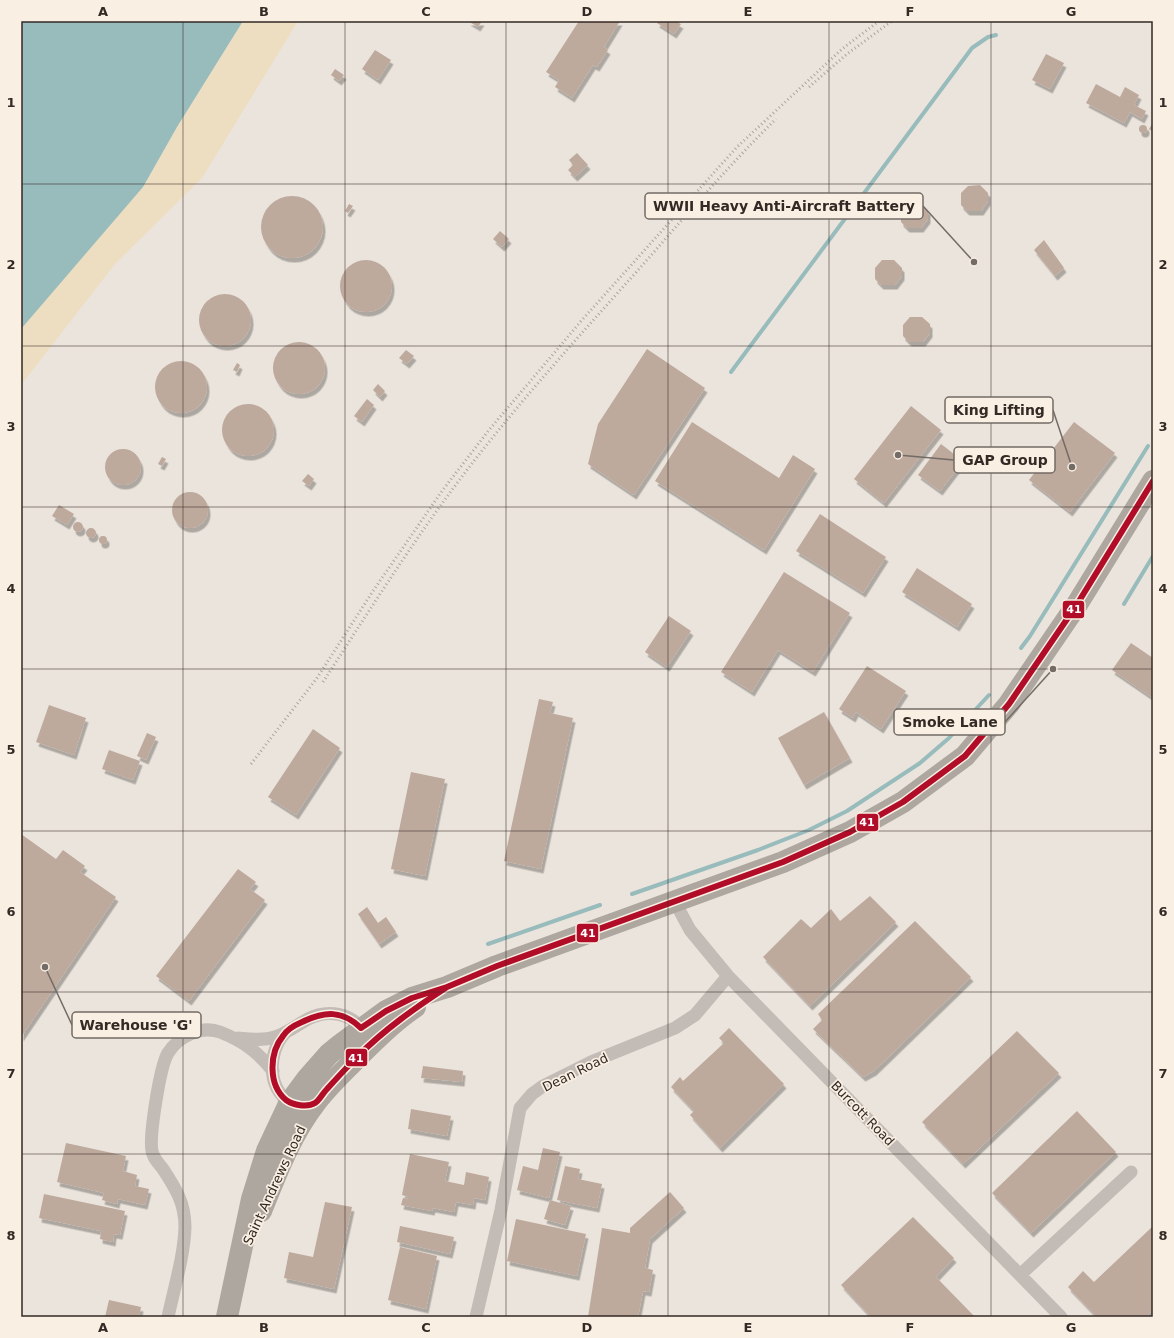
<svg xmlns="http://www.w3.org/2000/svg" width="1174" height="1338" font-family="'DejaVu Sans',sans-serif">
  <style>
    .sand { fill: #eddec1 }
    .water { fill: #98bbbc }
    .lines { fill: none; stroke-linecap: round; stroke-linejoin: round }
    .stream { stroke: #98bbbc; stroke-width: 4 }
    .building { fill: #bea99d; filter: url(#shadow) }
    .minor { stroke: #c3bcb6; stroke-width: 13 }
    .trunk { stroke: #aea7a0; stroke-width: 22 }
    .rail { stroke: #aba5a0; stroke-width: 3; stroke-dasharray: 1 3; stroke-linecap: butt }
    .bus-1-casing { stroke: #f9efe2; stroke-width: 9 }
    .bus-1 { stroke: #b10d28; stroke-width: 6 }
    .grid { fill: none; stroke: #332a25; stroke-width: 1; stroke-opacity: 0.55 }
    .labels { text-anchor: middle; stroke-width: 3.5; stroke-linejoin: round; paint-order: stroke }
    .street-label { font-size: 13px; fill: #332a25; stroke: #f9efe2 }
    .leader { fill: none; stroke: #736b65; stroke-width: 1.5 }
    .callout-dot { fill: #736b65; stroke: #f9efe2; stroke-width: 1.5 }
    .callout { fill: #f9efe2; stroke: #736b65; stroke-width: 1.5 }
    .callout-label { font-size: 14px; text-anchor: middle; font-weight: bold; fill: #332a25 }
    .line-badge { stroke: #f9efe2; stroke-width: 1.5 }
    .badge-label { font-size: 11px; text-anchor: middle; font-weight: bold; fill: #fff }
    .neatline { fill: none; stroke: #332a25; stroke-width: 1.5 }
    .grid-label { font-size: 13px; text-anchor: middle; font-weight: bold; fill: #332a25 }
  </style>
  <defs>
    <filter id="shadow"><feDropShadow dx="2.5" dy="4.5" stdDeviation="0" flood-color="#0004"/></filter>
  </defs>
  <rect width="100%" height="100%" fill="#ebe4dc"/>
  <path class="sand" d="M243,21H298L202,178L115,264L21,385V284L143,187L177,127Z"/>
  <path class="water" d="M21,21H243L177,127L143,187L21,329Z"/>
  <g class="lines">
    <path class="stream" d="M731,372L972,48L988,37L996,35
      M1124,604L1153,556
      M1021,648L1030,636L1148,446
      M632,894L758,850L809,830L847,811L920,763L949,738L989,695
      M488,944L600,905"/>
  </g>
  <path class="building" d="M468,21H482L478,27Z
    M579,21H620L604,47L608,50L597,67L593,65L572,98L555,87L559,80L546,72Z
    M658,21H675L681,24L674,34L657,23Z
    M375,50L391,60L378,80L362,69Z
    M1046,54L1064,63L1050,89L1032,80Z
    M335,69L344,75L339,81L331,75Z
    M1096,84L1120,97L1125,87L1139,95L1134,105L1146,111L1142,119L1130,112L1124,123L1086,103Z
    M1152,124H1153V132L1149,129Z
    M1139 129a4 4 0 1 1 8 0a4 4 0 1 1-8 0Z
    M577,153L588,165L575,177L568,170L573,165L569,160Z
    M980,185L988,193V201L981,211H967L961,205V193L968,186Z
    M261 227a31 31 0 1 1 62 0a31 31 0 1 1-62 0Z
    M920,203L928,211V219L921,228H907L901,222V211L908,204Z
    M349,204L353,206L348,213L345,211Z
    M500,231L509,239L502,247L493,239Z
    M1044,240L1064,268L1055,276L1034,250Z
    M882,260H894L902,268V276L895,285H881L875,279V268Z
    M340 286a26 26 0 1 1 52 0a26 26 0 1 1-52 0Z
    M199 320a26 26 0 1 1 52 0a26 26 0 1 1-52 0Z
    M910,317H922L930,324V333L923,342H909L903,336V325Z
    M273 368a26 26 0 1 1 52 0a26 26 0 1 1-52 0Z
    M647,349L705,388L634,495L588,464L598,424Z
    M406,350L414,356L407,364L399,358Z
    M155 387a26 26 0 1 1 52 0a26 26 0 1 1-52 0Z
    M237,363L240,365L237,372L233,370Z
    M378,384L385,391L380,397L373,390Z
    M367,399L374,405L362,422L354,416Z
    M222 430a26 26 0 1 1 52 0a26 26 0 1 1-52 0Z
    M911,406L941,430L884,503L854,479Z
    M692,422L779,478L793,455L815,469L764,550L655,481Z
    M1074,422L1115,453L1070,512L1029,480Z
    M941,444L963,461L940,491L918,475Z
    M105 467a18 18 0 1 1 36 0a18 18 0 1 1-36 0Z
    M162,457L166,459L162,466L158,464Z
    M308,474L314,479L309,486L302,481Z
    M172 510a18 18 0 1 1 36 0a18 18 0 1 1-36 0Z
    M59,505L74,514L67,525L52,516Z
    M820,514L886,557L863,593L796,551Z
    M73 527a5 5 0 1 1 10 0a5 5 0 1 1-10 0Z
    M86 533a5 5 0 1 1 10 0a5 5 0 1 1-10 0Z
    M99 540a4 4 0 1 1 8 0a4 4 0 1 1-8 0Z
    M917,568L972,604L957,627L902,592Z
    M784,572L850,613L813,672L778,650L752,692L721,672Z
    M669,616L691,631L667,667L645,652Z
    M1131,643L1153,658V698L1112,670Z
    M867,666L906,691L881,729L856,712L853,718L839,709Z
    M539,699L553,702L550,713L573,718L541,869L504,861Z
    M49,705L86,718L74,755L36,742Z
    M824,712L850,758L804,785L778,738Z
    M313,729L340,748L296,815L268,797Z
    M147,733L156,737L146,760L137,756Z
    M109,750L140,761L133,780L102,769Z
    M411,772L445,779L425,876L391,869Z
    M21,834L56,859L63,850L85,866L80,872L116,897L21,1037Z
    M238,869L256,882L250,889L265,900L189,1001L156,976Z
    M870,896L896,922L810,1006L763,957L801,919L811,928L831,909L840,921Z
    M367,907L378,923L386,917L396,932L379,944L358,914Z
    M915,921L971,977L874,1071L863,1077L813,1029L822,1020L818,1014Z
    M729,1028L784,1084L720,1148L690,1115L694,1111L671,1087L680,1077L683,1081L724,1043L719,1038Z
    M1017,1031L1059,1073L963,1164L922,1122Z
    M423,1066L463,1071L462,1082L421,1078Z
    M411,1109L451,1116L447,1136L408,1129Z
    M1077,1111L1116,1152L1031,1233L992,1193Z
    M66,1143L126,1156L123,1171L137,1175L135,1186L149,1189L145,1205L118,1199L117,1204L102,1200L104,1193L57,1182Z
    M543,1148L560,1152L549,1198L517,1190L523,1166L538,1170Z
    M410,1154L449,1162L445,1181L464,1185L466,1172L489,1177L485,1200L474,1198L473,1205L456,1202L454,1212L433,1208L432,1211L401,1205L403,1198L409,1199V1197L402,1195Z
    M565,1166L580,1169L578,1179L602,1184L597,1208L557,1200Z
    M670,1192L684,1208L650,1239L645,1268L653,1270L649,1292L643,1291L638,1317H588L602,1228L630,1233V1228Z
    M44,1194L125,1211L120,1235L114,1234L113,1242L100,1239L101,1231L39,1218Z
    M550,1200L571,1206L565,1225L544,1219Z
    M325,1202L352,1207L334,1289L284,1278L289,1252L313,1257Z
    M913,1217L954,1258L936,1277L975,1317H871L841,1285Z
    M516,1219L586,1234L577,1276L507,1261Z
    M400,1226L454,1237L450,1254L397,1242Z
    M1153,1226V1310L1146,1317H1097L1068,1287L1083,1271L1094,1282Z
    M400,1247L437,1256L426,1309L388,1300Z
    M109,1300L141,1307L139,1317H105Z"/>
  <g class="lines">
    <path class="minor" d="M675,902L690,930L728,976L1061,1317
      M285,1033C266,1054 267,1094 296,1105
      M238,1038C250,1039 263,1041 275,1037C287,1033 297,1025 308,1019C327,1009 354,1012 364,1034
      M1020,1275L1131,1172
      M168,1317C174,1288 184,1257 185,1227C185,1203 176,1189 163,1169C159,1164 153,1158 152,1151C149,1136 160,1066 168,1053C178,1037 201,1025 220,1032C243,1041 258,1052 273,1071
      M476,1317L501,1210L520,1108L532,1094L543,1086L591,1062L675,1028L695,1015L728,976"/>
    <path class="trunk" d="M261,1211C276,1174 291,1134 316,1102C325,1090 336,1079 347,1068C368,1047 390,1024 415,1007
      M227,1317L252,1199L267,1151L290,1102L307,1079L329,1054L340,1045L386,1011L412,998L447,987L497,966L783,862L850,832L903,802L965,756L1009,704L1076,606L1153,481"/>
    <path class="rail" d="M809,87L847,54L892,21
      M323,682C364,619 404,555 449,494C507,415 574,342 639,269C684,218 728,166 776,119
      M251,764L317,678L373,591L442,491L489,430L582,320L736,148L842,49L879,21"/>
    <defs>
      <path id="bus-1" d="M447,987C415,1008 385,1029 358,1056C347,1067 337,1078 327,1089C323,1093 319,1101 315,1103C307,1108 293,1105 286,1100C268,1085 269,1053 283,1036C287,1029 295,1025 302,1022C325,1011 342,1010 361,1028L386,1011L412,998Z
        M447,987L497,966L783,862L850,832L903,802L965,756L1009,704L1076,606L1153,481"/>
    </defs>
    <use href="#bus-1" class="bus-1-casing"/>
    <use href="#bus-1" class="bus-1"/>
  </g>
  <path class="grid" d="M183,21V1317M345,21V1317M506,21V1317M668,21V1317M829,21V1317M991,21V1317M21,184H1153M21,346H1153M21,507H1153M21,669H1153M21,831H1153M21,992H1153M21,1154H1153"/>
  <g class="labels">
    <g class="street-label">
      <text transform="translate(575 1072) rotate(-26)" y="5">Dean Road</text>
      <text transform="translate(863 1113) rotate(46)" y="5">Burcott Road</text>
      <text transform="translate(274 1185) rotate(-65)" y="5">Saint Andrews Road</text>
    </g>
  </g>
  <path class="leader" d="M974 262L923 206M1072 467L1053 410M898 455L954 460M1053 669L1005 722M45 967L72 1025"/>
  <g class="callout-dot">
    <circle cx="974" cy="262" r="4"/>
    <circle cx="1072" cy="467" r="4"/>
    <circle cx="898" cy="455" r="4"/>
    <circle cx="1053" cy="669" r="4"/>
    <circle cx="45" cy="967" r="4"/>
  </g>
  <g class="callout">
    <rect x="645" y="193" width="278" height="26" rx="4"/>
    <rect x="945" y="397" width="108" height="26" rx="4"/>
    <rect x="954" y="447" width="101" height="26" rx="4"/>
    <rect x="894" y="709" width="111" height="26" rx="4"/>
    <rect x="72" y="1012" width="129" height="26" rx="4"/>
  </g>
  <g class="callout-label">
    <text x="784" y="211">WWII Heavy Anti-Aircraft Battery</text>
    <text x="999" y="415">King Lifting</text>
    <text x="1005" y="465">GAP Group</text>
    <text x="950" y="727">Smoke Lane</text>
    <text x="136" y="1030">Warehouse 'G'</text>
  </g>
  <g class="line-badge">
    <rect x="1062" y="600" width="23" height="19" rx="4" fill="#b10d28"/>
    <rect x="856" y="813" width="23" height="19" rx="4" fill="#b10d28"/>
    <rect x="576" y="923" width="23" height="20" rx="4" fill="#b10d28"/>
    <rect x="345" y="1048" width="23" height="19" rx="4" fill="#b10d28"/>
  </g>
  <g class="badge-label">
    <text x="1074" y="613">41</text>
    <text x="867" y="826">41</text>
    <text x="588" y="937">41</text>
    <text x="356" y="1062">41</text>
  </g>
  <rect width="1174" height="1338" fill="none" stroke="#f9efe2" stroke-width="44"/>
  <rect x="22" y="22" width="1130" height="1294" class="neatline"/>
  <g class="grid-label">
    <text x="103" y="16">A</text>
    <text x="264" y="16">B</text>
    <text x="426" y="16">C</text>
    <text x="587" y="16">D</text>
    <text x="748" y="16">E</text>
    <text x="910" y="16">F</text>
    <text x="1071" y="16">G</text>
    <text x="11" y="107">1</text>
    <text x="1163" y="107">1</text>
    <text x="11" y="269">2</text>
    <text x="1163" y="269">2</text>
    <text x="11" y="431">3</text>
    <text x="1163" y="431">3</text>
    <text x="11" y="593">4</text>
    <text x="1163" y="593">4</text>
    <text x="11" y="754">5</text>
    <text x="1163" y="754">5</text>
    <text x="11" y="916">6</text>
    <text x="1163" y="916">6</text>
    <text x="11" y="1078">7</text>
    <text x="1163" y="1078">7</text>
    <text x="11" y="1240">8</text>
    <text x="1163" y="1240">8</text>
    <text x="103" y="1332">A</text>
    <text x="264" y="1332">B</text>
    <text x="426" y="1332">C</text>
    <text x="587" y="1332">D</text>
    <text x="748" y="1332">E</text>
    <text x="910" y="1332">F</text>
    <text x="1071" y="1332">G</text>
  </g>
</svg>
